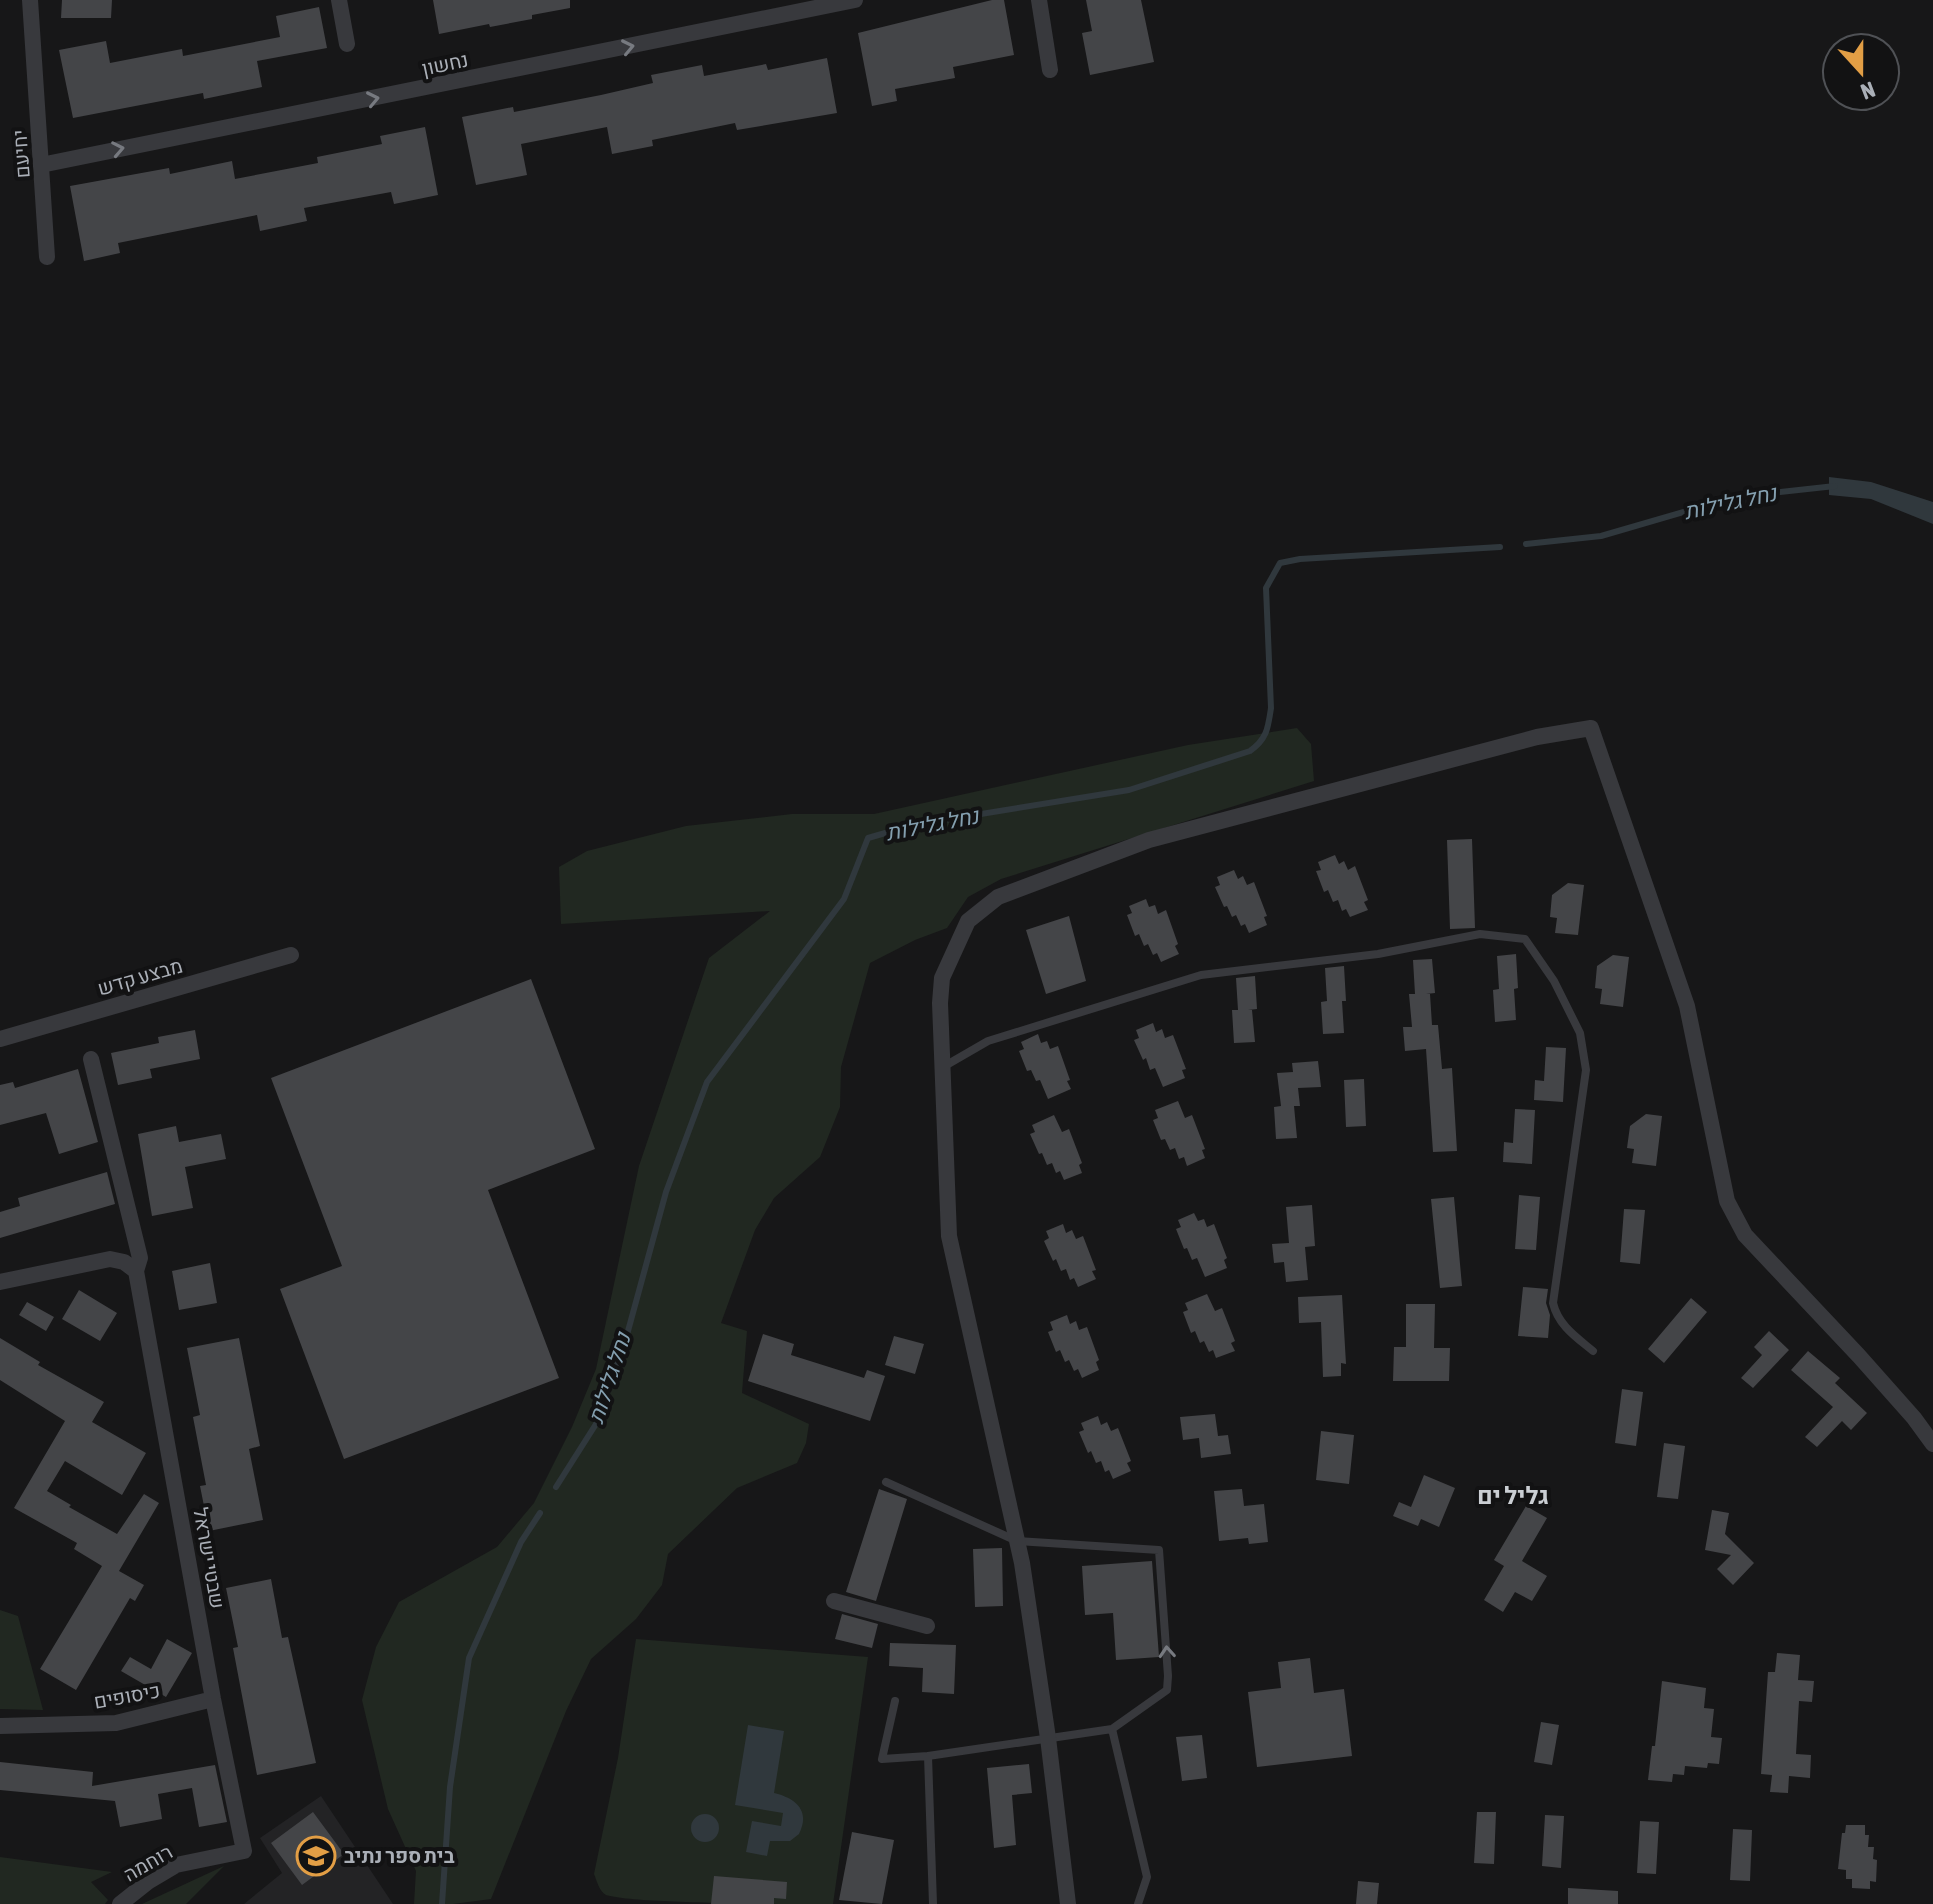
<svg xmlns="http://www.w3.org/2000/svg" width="1933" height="1904" font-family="'Asap Condensed',Heebo,sans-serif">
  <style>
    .built { fill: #232325 }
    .green { fill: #212821 }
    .water { fill: #30383d }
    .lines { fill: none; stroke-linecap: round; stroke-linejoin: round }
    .stream { stroke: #30383d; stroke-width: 6 }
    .building { fill: #444548 }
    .service { stroke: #38393d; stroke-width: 8 }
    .minor { stroke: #38393d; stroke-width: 16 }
    .oneway { stroke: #777a80 }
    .labels { text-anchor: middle; stroke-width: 8; stroke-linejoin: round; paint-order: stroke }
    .street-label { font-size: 20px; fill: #aaafb7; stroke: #121213 }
    .poi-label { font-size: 20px; font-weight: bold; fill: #aaafb7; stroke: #121213; text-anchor: start }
    .water-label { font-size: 22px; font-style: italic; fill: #849faf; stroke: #121213 }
    .quarter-label { font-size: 24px; font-weight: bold; fill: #caced3; stroke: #121213 }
  </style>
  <rect width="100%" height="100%" fill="#171718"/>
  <path class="built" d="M321,1796L393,1904H244L282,1873L260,1838Z"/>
  <path class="green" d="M1297,728L1311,744L1314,781L1001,879L968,897L947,928L915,940L870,963L841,1067L840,1107L820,1157L774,1198L755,1230L721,1323L747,1331L742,1393L809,1424L806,1443L797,1463L737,1488L668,1554L662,1585L636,1619L591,1659L566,1711L491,1899L453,1904H414L416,1871L388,1809L362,1700L376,1647L399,1602L497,1547L534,1503L572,1427L596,1369L639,1166L709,958L770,911L561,924L559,867L587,851L686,826L792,814H874L1188,745Z
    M0,1610L18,1616L43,1710L0,1709Z
    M636,1639L868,1657L833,1904C792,1904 634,1904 606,1895C599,1891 597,1881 594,1874L618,1758Z
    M0,1857L112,1872L91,1882L108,1900L105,1904H0Z
    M224,1866L186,1904H142Z"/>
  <path class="water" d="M1829,477L1871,482L1933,502V524L1871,499L1829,495Z
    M748,1725L784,1731L774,1793C795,1798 811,1810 799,1834L790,1841H770L767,1856L746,1852L752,1821L781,1826L783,1813L735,1805Z
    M691 1828a14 14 0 1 1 28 0a14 14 0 1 1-28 0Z"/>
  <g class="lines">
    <path class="stream" d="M1526,544L1601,536L1735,497L1835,486
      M556,1487L596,1424L625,1342L666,1192L707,1082L844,899L868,838L913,825L1129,790L1250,751C1267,739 1268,728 1271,708L1266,588L1280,563L1300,559L1500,547
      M442,1904L450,1787L469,1658L521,1542L540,1513"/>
  </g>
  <path class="building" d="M62,0H112L111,18H61Z
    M433,0H570V8L532,15V19L490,27L489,24L439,34Z
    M992,0H1004L1014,55L953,67L955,78L895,89L897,101L872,106L858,33Z
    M1086,0H1141L1154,62L1090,75L1082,33L1092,31Z
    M319,7L327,48L257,61L262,87L204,99L203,93L73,118L59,50L106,41L110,63L182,49L183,56L280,37L276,16Z
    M827,58L837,113L737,130L735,123L652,140L653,146L612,154L607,127L521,144L527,175L476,185L462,117L513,107L514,112L601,95L653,83L651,75L702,65L704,76L766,64L768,70Z
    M425,127L438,195L394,204L391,192L304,208L307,221L260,231L257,215L118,243L120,253L84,261L70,186L169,168L170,174L232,161L235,179L318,163L317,157L382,144L380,136Z
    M1472,839L1475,928L1450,929L1447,840Z
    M1335,855L1339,864L1344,861L1348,870L1355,866L1368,900L1364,902L1368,910L1350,917L1346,909L1342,911L1338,900L1333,902L1328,890L1324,892L1316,871L1321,870L1318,862Z
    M1234,870L1238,879L1243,876L1247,885L1254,882L1267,916L1264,917L1267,925L1249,933L1245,924L1241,926L1236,915L1232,917L1227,906L1224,907L1215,887L1220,885L1217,877Z
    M1568,883L1584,885L1578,935L1555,933L1557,918L1550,917L1552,895Z
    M1146,899L1149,907L1155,905L1158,914L1166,910L1178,944L1175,946L1179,954L1161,962L1157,953L1153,955L1148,944L1144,946L1139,934L1135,936L1127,915L1132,913L1129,906Z
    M1069,916L1086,981L1046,994L1026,930Z
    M1516,954L1518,988L1514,989L1516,1020L1495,1022L1493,990L1499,989L1497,956Z
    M1613,955L1629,957L1623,1007L1600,1004L1602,989L1595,988L1597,966Z
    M1432,959L1435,993L1426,994H1430L1432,1025H1438L1442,1069L1452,1068L1457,1151L1433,1152L1426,1049L1405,1051L1403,1027H1412L1409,994H1415L1413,960Z
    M1344,966L1346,1001H1342L1344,1033L1323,1034L1321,1002L1327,1001L1325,968Z
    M1255,976L1257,1009L1248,1010H1252L1255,1042L1234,1043L1232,1010H1238L1236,978Z
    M531,979L595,1149L488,1190L559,1378L344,1459L280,1289L342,1266L271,1078Z
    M1153,1023L1156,1032L1162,1029L1165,1038L1173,1035L1186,1069L1182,1070L1185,1078L1163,1087L1155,1068L1150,1070L1146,1058L1143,1060L1134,1040L1139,1038L1136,1030Z
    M195,1030L200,1059L150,1069L152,1078L118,1085L111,1053L159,1043L158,1037Z
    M1038,1034L1041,1043L1047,1041L1050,1049L1058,1046L1070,1080L1067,1081L1071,1089L1048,1099L1040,1080L1036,1081L1031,1070L1027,1071L1019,1051L1024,1049L1021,1042Z
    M1546,1047L1566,1048L1563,1102L1534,1100L1535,1080L1544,1081Z
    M1318,1061L1321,1087L1298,1088L1300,1106H1294L1297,1138L1276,1139L1274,1107L1281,1106L1277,1073L1293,1072L1292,1063Z
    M78,1069L98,1142L59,1154L46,1113L0,1125V1085L13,1082L15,1088Z
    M1364,1079L1366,1126L1346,1127L1344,1080Z
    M1178,1101L1185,1118L1192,1115L1205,1149L1202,1150L1205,1158L1187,1166L1184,1157L1179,1159L1175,1148L1170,1150L1165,1139L1161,1140L1153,1120L1158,1118L1155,1110Z
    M1515,1109L1535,1110L1532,1164L1503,1162L1504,1142L1513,1143Z
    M1646,1114L1662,1116L1656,1166L1632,1163L1634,1149L1627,1148L1630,1126Z
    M1054,1115L1062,1132L1069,1129L1082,1163L1079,1165L1082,1173L1064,1180L1060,1171L1056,1173L1052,1163L1047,1165L1042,1153L1039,1154L1030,1134L1035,1132L1032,1125Z
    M176,1126L179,1142L221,1134L226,1159L185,1167L193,1208L152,1216L138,1134Z
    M107,1172L115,1204L0,1238V1212L20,1206L18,1198Z
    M1519,1195L1540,1197L1536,1250L1515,1249Z
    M1454,1197L1462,1286L1440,1288L1431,1199Z
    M1312,1205L1315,1246L1305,1247L1308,1280L1286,1282L1284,1262L1274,1263L1272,1244L1289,1243L1286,1207Z
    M1624,1209L1645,1210L1640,1264L1620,1262Z
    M1194,1213L1198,1221L1204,1219L1207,1227L1214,1224L1227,1258L1224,1260L1227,1268L1205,1277L1197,1258L1192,1260L1187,1248L1184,1249L1176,1229L1181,1227L1178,1220Z
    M1063,1224L1066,1233L1072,1230L1076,1239L1083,1236L1096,1270L1092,1271L1096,1279L1078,1287L1074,1278L1070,1280L1066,1269L1061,1271L1056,1259L1053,1261L1044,1241L1049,1238L1046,1231Z
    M210,1263L217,1303L179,1310L172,1271Z
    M1523,1287L1548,1289L1546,1303L1550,1315L1548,1338L1518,1336Z
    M79,1290L117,1313L100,1341L62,1319Z
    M1207,1294L1215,1311L1222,1308L1235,1341L1231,1343L1235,1351L1216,1358L1213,1350L1209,1352L1204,1341L1200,1343L1195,1331L1191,1333L1183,1312L1188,1310L1185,1303Z
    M1342,1295L1346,1364L1341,1363V1376L1323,1377L1321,1322L1299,1323L1298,1297Z
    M1691,1298L1707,1312L1664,1363L1648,1349Z
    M27,1302L54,1317L46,1331L19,1315Z
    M1406,1304H1435L1434,1348H1450L1449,1381H1393L1394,1347H1406Z
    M1067,1315L1070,1324L1076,1321L1079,1330L1087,1327L1099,1360L1096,1362L1099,1370L1082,1378L1078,1369L1074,1371L1069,1360L1065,1362L1060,1350L1056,1352L1048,1332L1053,1330L1050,1322Z
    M1769,1331L1789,1350L1753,1388L1741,1378L1762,1355L1754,1347Z
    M763,1334L794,1344L791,1355L864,1378L867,1370L885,1376L870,1421L748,1381Z
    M894,1336L924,1344L915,1374L885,1365Z
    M0,1338L40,1362L38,1365L104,1402L92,1422L146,1453L122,1495L65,1461L47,1491L71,1505L69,1507L117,1534L144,1494L159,1503L119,1571L144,1585L135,1601L130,1598L76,1690L40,1669L102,1566L74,1549L77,1543L14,1508L65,1421L0,1380Z
    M239,1338L260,1446L249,1449L263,1520L209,1531L200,1486L206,1485L193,1417L200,1415L187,1348Z
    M1808,1351L1840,1378L1835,1383L1867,1413L1851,1430L1842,1421L1817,1447L1805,1437L1833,1407L1791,1370Z
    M1622,1389L1643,1392L1636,1446L1615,1443Z
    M1215,1414L1218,1436L1228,1435L1231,1454L1201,1458L1199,1438L1183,1440L1180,1417Z
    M1098,1416L1101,1425L1107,1422L1111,1431L1118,1428L1131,1461L1127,1463L1131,1471L1113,1479L1109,1470L1105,1472L1101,1461L1096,1463L1091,1451L1088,1453L1079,1432L1084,1430L1081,1423Z
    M1321,1431L1354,1435L1349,1484L1316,1480Z
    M1664,1443L1685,1446L1678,1499L1657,1497Z
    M1424,1475L1455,1488L1439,1527L1421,1519L1418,1526L1393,1516L1399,1502L1411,1507Z
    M879,1489L907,1499L876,1601L846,1592Z
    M1242,1489L1244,1506L1264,1504L1268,1542L1249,1544L1248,1538L1219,1541L1214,1491Z
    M1526,1506L1547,1518L1522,1561L1547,1576L1532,1601L1515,1592L1503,1612L1484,1600L1504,1566L1494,1560Z
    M1712,1510L1729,1513L1725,1534L1754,1563L1733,1585L1717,1569L1731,1555L1705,1550Z
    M1002,1548L1003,1606L975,1607L973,1549Z
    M1152,1561L1159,1657L1116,1660L1113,1613L1085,1615L1082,1566Z
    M271,1579L282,1638L288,1637L316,1763L257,1775L233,1648L238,1647L226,1588Z
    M842,1614L878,1624L872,1648L835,1639Z
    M167,1639L192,1653L166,1697L121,1671L130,1657L151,1669Z
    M890,1643L956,1645L954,1694L922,1692L923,1668L889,1666Z
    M1777,1653L1800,1655L1798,1680L1814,1681L1812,1702L1799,1701L1796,1754L1811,1755L1810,1778L1789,1776L1788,1793L1770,1792L1772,1775L1761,1774L1768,1672H1775Z
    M1310,1658L1314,1693L1344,1689L1352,1756L1257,1767L1248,1692L1281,1688L1278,1662Z
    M1662,1681L1706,1688L1704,1708L1714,1709L1711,1737L1722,1738L1719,1764L1708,1763L1707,1768L1685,1766L1684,1775L1673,1774L1672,1782L1648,1780L1652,1746H1655Z
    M1541,1722L1559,1725L1552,1765L1534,1762Z
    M1202,1735L1207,1778L1182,1781L1176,1737Z
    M0,1762L93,1772L92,1786L215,1765L227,1822L199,1827L192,1788L158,1794L162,1819L120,1827L115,1801L0,1790Z
    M1029,1764L1032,1793L1012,1795L1016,1845L994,1848L987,1768Z
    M313,1812L344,1854L302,1885L271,1843Z
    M1477,1812H1496L1494,1864L1474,1863Z
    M1545,1815L1564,1816L1561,1868L1542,1866Z
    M1640,1821L1659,1822L1656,1874L1637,1873Z
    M1846,1825H1865V1835H1869L1868,1847H1874L1873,1859L1877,1860L1876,1882L1870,1881V1889L1852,1888V1879H1846V1870L1838,1869L1842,1833H1845Z
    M1733,1829L1752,1830L1750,1881L1730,1880Z
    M852,1832L894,1840L882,1904L839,1900Z
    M714,1876L787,1882L786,1899L774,1898V1904H711Z
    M1358,1881L1379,1883L1377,1904H1356Z
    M1568,1888L1618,1891V1904H1568Z"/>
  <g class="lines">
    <path class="service" d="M943,1067L988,1041L1201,975L1378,954L1480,934L1525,939L1554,981L1580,1033L1586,1070L1553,1303C1558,1325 1576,1337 1593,1351
      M886,1482L1017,1541L1159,1550L1168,1676L1167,1690L1112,1729L928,1756L933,1904
      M895,1701L882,1759L928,1756
      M1112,1729L1147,1877L1138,1904"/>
    <path class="minor" d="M30,0L47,257
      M339,0L347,44
      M1039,0L1050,70
      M41,165L855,0
      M0,1039L291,955
      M91,1059L140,1258L136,1271L213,1699L244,1851L176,1865L149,1881L120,1904
      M0,1282L110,1259L124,1262L136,1271
      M834,1601L927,1626
      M0,1726L116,1723L213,1699
      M1068,1904L1048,1738L1022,1563L949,1236L940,1003L942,978L968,921L998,897L1149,840L1537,737L1591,728L1687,1006L1727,1201L1745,1235L1859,1356L1914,1418L1933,1444"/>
  </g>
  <defs><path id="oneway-chevron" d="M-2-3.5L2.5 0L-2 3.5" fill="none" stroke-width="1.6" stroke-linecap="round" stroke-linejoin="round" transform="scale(2)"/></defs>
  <g class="oneway">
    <use href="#oneway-chevron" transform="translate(628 47) rotate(-12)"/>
    <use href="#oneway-chevron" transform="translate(373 99) rotate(-12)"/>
    <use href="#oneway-chevron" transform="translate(118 149) rotate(-11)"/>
    <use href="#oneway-chevron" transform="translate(1167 1652) rotate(-94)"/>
  </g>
  <defs>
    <symbol id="school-ring" viewBox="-11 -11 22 22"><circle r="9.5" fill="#121213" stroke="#e29e45" stroke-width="1.5"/><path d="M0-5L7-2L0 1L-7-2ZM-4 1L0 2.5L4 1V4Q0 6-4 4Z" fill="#e29e45"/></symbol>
  </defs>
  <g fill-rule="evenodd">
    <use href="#school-ring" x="294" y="1834" width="44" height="44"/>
  </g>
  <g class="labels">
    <g class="street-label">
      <text transform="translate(445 64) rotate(-12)" y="7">נחשון</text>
      <text transform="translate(21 154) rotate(-94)" y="7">יחיעם</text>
      <text transform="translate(140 977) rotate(-16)" y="7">מבצע קדש</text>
      <text transform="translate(209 1558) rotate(80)" y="7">שבטי ישראל</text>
      <text transform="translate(127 1696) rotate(-10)" y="7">כיסופים</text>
      <text transform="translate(148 1863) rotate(-30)" y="7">רוחמה</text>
    </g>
    <g class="poi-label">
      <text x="344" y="1863">בית ספר נתיב</text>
    </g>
    <g class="water-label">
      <text transform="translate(1730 502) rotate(-12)" y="8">נחל גלילות</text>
      <text transform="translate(932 824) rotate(-11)" y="8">נחל גלילות</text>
      <text transform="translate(609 1378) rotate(-72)" y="8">נחל גלילות</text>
    </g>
    <g class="quarter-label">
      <text x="1513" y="1504">גליל ים</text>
    </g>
  </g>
  <g transform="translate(1861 72) rotate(159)"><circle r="38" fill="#121213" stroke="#4f5155" stroke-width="2"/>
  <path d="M0-6L14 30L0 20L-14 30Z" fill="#e29e45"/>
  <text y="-12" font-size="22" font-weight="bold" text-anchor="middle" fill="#aaafb7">N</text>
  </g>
</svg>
